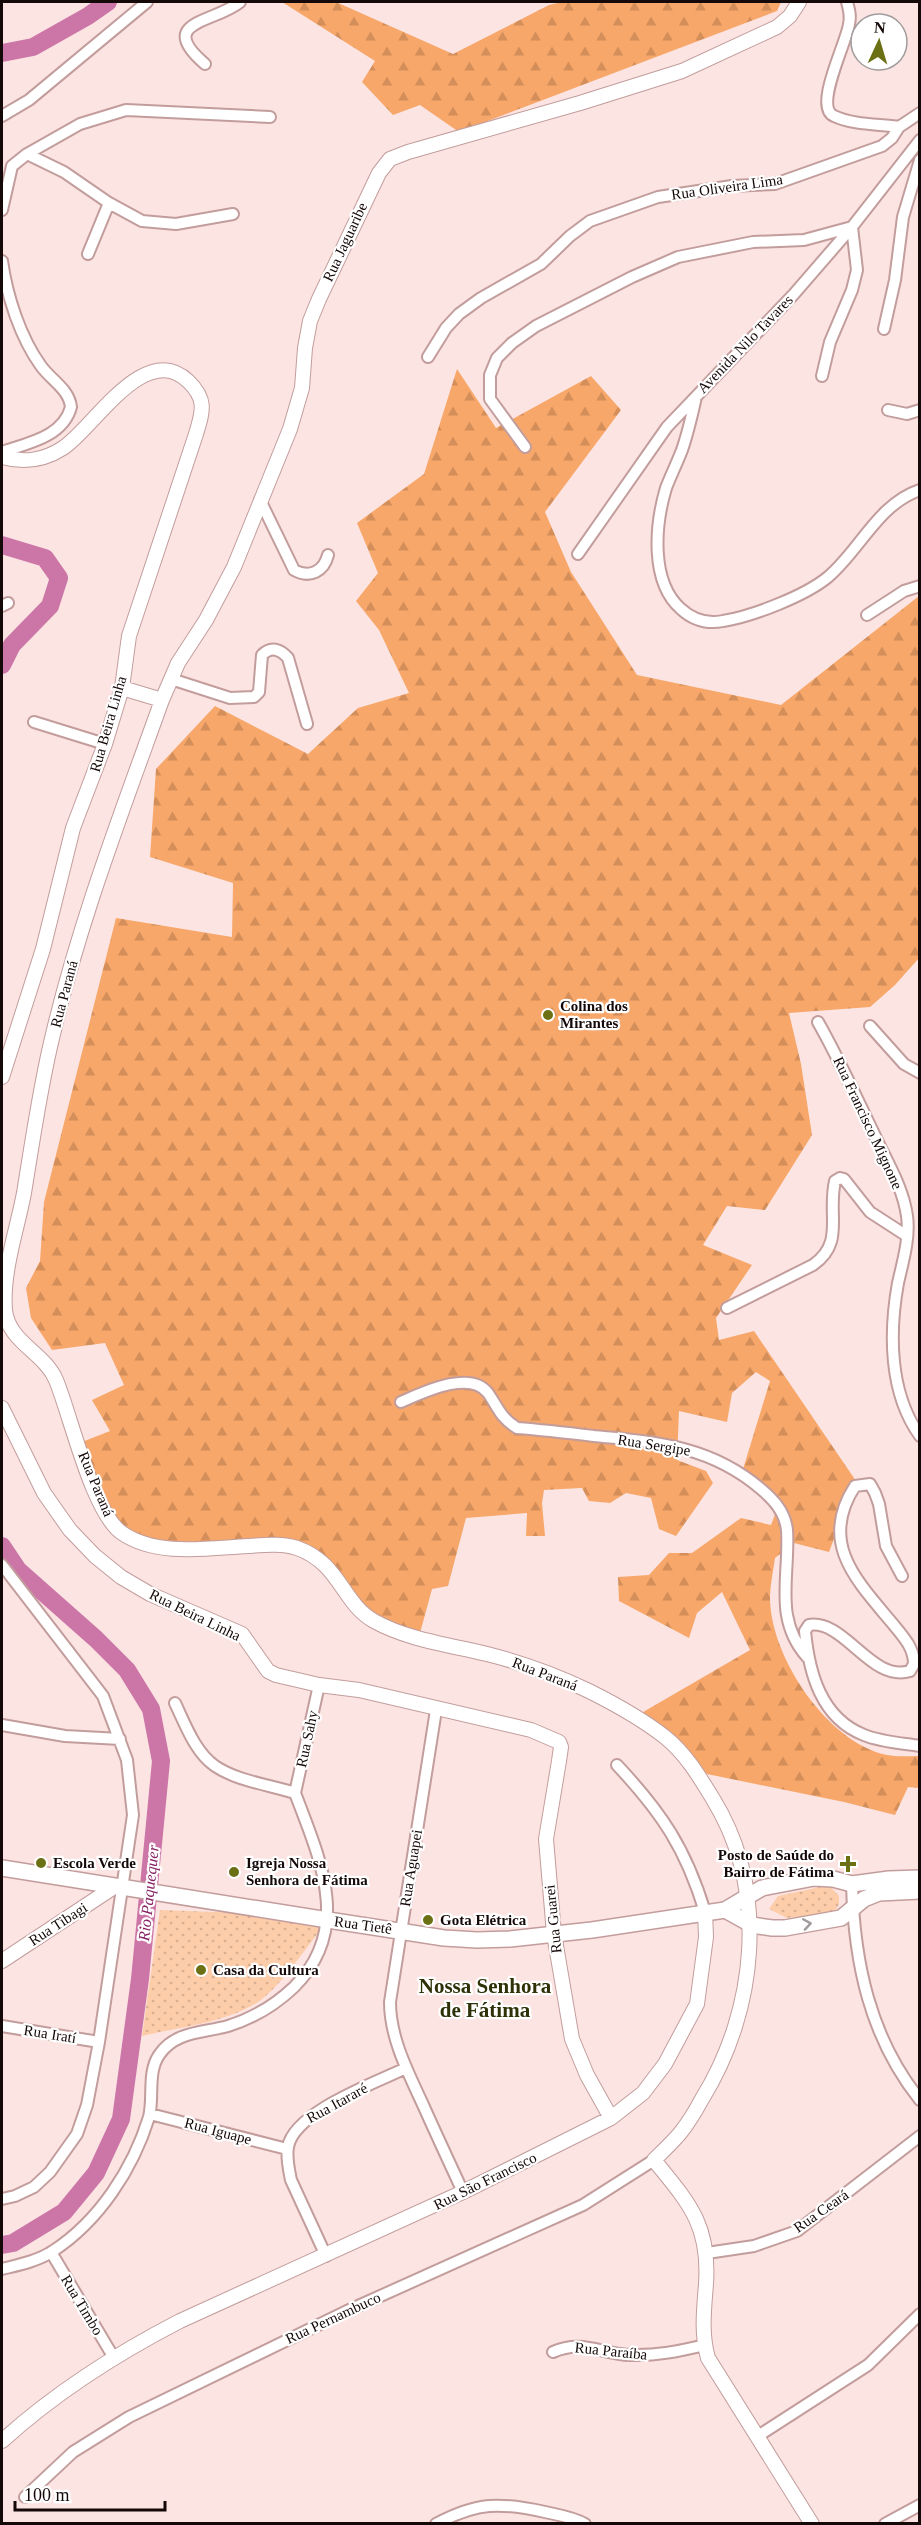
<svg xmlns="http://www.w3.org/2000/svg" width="921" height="2525" font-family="'Times New Roman',serif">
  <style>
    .forest { fill: url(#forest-firs) }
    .park { fill: url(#park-dots) }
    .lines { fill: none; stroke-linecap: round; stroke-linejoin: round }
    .river { stroke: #cc76a8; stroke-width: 18 }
    .minor-casing { stroke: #c29d9c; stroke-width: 14 }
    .tertiary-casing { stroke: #c29d9c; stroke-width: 16 }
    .secondary-casing { stroke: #c29d9c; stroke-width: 18 }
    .minor { stroke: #fff; stroke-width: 10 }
    .tertiary { stroke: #fff; stroke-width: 14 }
    .secondary { stroke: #fff; stroke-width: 15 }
    .oneway { stroke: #a19c9c }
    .poi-dot { fill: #6c7015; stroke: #fff; stroke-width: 2 }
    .labels { text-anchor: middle; stroke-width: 4.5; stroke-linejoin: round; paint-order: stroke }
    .street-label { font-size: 15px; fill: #140808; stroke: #fff }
    .poi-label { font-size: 15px; font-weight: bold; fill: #140808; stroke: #fff; text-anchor: start }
    .water-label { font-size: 16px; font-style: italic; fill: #862063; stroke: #fff }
    .district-label { font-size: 21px; font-weight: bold; fill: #2f3107; stroke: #fff }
  </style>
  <defs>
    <pattern id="forest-firs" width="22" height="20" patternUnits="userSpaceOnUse" patternTransform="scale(1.5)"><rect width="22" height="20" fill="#f7a769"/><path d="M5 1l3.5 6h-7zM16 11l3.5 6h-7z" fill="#d38e5a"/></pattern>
    <pattern id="park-dots" width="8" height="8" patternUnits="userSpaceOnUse" patternTransform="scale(1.5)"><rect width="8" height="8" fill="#fdcda9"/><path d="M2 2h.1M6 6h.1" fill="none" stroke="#d8af90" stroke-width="1.8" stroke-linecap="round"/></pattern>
  </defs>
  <rect width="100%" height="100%" fill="#fce4e3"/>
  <path class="forest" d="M282,2H336L453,54L549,5L562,2H781L777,11L459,132L420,105L393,115L362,82L375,61Z
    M457,369L496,428L591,376L621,410L545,512L571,572L637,675L781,705L919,596V958L895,985L870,1007L789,1013L801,1064L812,1135L765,1210L727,1206L703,1245L752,1265L716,1318L719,1340L754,1331L856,1481L829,1552L794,1543L775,1558C773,1572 770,1586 770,1599C771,1658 828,1743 887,1755C897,1757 909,1756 919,1756V1788L908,1787L895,1815L844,1802L702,1773L638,1715L750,1650L722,1592L697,1613L689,1638L619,1601L618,1577L649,1575L669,1553H692L741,1518L771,1525L776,1512L766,1499L740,1479L770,1381L756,1372L732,1393L727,1422L679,1411L677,1460L706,1471L713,1483L676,1536L659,1529L651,1498L626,1493L610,1503L589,1501L582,1488L544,1490L542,1503L545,1536H526L527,1513L466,1518L448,1586L432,1589L420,1633L375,1618L313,1560L289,1549L157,1540L134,1536L115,1520L82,1442L110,1431L92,1400L124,1385L105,1343L52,1350L31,1318L26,1288L40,1261L44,1202L116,918L232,937L233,883L150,857L156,769L215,706L308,754L358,708L409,693L379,630L356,601L378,573L357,523L424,474Z"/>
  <path class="park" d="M829,1885L839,1896V1904L834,1913L787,1918L769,1909L778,1896Z
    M160,1910L300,1915L328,1920C310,1942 280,1988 258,2002C225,2023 180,2027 142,2036Z"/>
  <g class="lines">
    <path class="river" d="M2,53L33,47L88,16L108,2
      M2,545L45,558L59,578L50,606L12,645L2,665
      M2,1546L18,1570L96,1639L127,1670L151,1709L161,1761L140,1979L121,2119L96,2173L64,2212L13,2243L2,2245"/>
    <defs>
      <path id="minor" d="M847,2C849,9 851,16 849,24C847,42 813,107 834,116C853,125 879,124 899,127
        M205,64C155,21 214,23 240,2
        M2,116L29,100L147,2
        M27,154L64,172L109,203L142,221L176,224L233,214
        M2,210L12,166L27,154L80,124L126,110L270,117
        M88,254L109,203
        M2,261C7,296 20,337 41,366C51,380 69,389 71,407C63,437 28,443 2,452
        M884,329L895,280L903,217L920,160
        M428,357L446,328L459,314L481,298L541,264L570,236L590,221L658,197L732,186L775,184L882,146L892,138L899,127L920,113
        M696,397C692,415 688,433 682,450C677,463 671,475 666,488C655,525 650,582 681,609C693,620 708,624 723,621C753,616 805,596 828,577C860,550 878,504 920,490
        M888,410L907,414L920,410
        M525,447L490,399V375L497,358L512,343L536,326L632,277L678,257L753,242L804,240L852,227L857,270L852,290L830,342L822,376
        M260,500L294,570C310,579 324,571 328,555
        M578,554L667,427L794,294L852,227L920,140
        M2,606L8,603
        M867,615L904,591L920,586
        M171,679L230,698L254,697L259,692L262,655C271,646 280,649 288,658L307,724
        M34,722L105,744
        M818,1022C839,1059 856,1097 875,1136C887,1162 903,1187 907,1216C910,1238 903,1261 898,1283C889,1333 889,1393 920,1436
        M870,1026L904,1064L920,1073
        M727,1308L813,1265C845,1243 827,1215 835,1181L840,1178L844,1179L870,1212L907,1236
        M401,1402C422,1393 470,1369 488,1393C499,1409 500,1417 517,1428C543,1430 569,1433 594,1436C657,1442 711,1446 761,1489C774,1500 785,1512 787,1530C790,1577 773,1618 807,1657
        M2,1565L103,1696L127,1760L133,1815L99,2042L87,2105L77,2134L50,2172L34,2187L15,2196L2,2199
        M902,1576L886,1546L879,1504L875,1493L870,1484L855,1486C818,1543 857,1581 893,1624C903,1637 914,1647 914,1664L910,1671C871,1683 845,1619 809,1625L805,1631C809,1673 821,1718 864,1735C881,1742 901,1743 920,1746
        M175,1703C185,1724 195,1752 215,1766C237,1781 270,1785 295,1793
        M436,1710L390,2002C390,2039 409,2074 424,2107C437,2136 450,2164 463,2192
        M2,1725L65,1736L120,1739
        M617,1765C662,1813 686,1849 705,1912
        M295,1793L319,1685
        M852,1884C854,1962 870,2038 920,2100
        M2,2026L99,2042
        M150,2114L287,2149
        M51,2252L114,2358
        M707,2253L754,2246L797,2231L920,2136
        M326,2256L291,2180C289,2170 286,2158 288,2147C294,2112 375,2083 406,2068
        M2,2269C18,2265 38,2261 53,2251C99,2221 133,2169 149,2117C154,2097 147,2073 159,2055C175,2031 203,2033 228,2026C254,2018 274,2006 294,1987C353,1929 320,1859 295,1793
        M553,2352C582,2339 601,2354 630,2355C656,2356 680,2351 705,2345
        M758,2436L868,2365L920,2314
        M25,2497L73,2452L129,2417L347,2311L583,2205L654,2160
        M436,2524C477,2502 500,2502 545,2512C558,2515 573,2517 585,2524
        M885,2524L920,2505"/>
      <path id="tertiary" d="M2,457C24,463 43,461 63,448C93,429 144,340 188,381C207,399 203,411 196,434L129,636L122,688L105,744L73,828L43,949L2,1077
        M122,688L162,700L178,663L206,620L234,567L290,429L302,388L305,348L310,321L319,299L379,173L390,159L408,152L580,103L682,71L777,27L790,16L799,2
        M162,700C121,814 77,928 50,1047C39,1095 32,1144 24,1193C17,1230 2,1272 5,1310C8,1342 45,1353 56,1380C71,1416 92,1512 122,1533C157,1557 208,1548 248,1546C263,1545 282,1543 297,1548C340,1563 342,1603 374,1621C408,1640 450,1645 487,1654C523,1663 556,1675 589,1691C615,1704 642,1719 665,1737C686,1754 699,1776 713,1799C769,1890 757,2010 702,2099C696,2110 689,2122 681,2132C673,2142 663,2151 654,2160C689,2203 710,2225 706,2284C704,2309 701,2334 708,2358L812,2524
        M2,1408L44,1493L70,1530L95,1556L121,1577L150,1594L242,1634L268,1671L276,1675L319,1685L359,1690L531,1730L559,1742L561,1747L559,1761L546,1839L554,1934L572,2039L587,2075L611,2118
        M2,1961L114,1887
        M2,2441C55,2393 116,2354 180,2321L463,2192L611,2118L643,2093L665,2064L697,2004L706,1937L705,1912"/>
      <path id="secondary" d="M2,1868L328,1920L444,1938L477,1940L510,1939L592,1930L725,1910L762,1888L814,1878L833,1879L852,1884L889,1879L920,1878
        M725,1910L752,1925L772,1928H785L841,1918L864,1899L879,1893L920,1891"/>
    </defs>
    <use href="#minor" class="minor-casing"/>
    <use href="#tertiary" class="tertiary-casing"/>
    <use href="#secondary" class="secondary-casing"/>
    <use href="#minor" class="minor"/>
    <use href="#tertiary" class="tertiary"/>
    <use href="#secondary" class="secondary"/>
  </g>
  <defs><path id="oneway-chevron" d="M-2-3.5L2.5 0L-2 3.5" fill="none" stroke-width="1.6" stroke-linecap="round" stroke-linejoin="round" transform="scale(1.5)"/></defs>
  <use class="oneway" href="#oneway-chevron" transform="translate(807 1924) rotate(-9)"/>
  <g class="poi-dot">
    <circle cx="548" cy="1015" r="6"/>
    <circle cx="41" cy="1863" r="6"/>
    <path d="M845 1855h6v6h6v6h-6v6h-6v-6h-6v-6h6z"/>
    <circle cx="234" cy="1872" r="6"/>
    <circle cx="428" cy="1920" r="6"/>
    <circle cx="201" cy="1970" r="6"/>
  </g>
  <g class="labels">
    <g class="street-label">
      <text transform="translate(727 187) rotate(-8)" y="5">Rua Oliveira Lima</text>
      <text transform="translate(345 242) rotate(-65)" y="5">Rua Jaguaribe</text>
      <text transform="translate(745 344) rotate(-46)" y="5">Avenida Nilo Tavares</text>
      <text transform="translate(108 724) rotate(-74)" y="5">Rua Beira Linha</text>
      <text transform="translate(64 994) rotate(-75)" y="5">Rua Paraná</text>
      <text transform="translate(868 1123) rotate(65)" y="5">Rua Francisco Mignone</text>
      <text transform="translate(654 1445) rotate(9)" y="5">Rua Sergipe</text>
      <text transform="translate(96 1484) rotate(67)" y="5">Rua Paraná</text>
      <text transform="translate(195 1615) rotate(26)" y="5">Rua Beira Linha</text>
      <text transform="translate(545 1674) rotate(21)" y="5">Rua Paraná</text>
      <text transform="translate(307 1739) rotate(-78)" y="5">Rua Sahy</text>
      <text transform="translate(411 1868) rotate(-81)" y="5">Rua Aguapei</text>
      <text transform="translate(553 1919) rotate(-96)" y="5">Rua Guarei</text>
      <text transform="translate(58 1924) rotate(-33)" y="5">Rua Tibagi</text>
      <text transform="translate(363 1925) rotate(8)" y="5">Rua Tietê</text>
      <text transform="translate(50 2034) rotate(9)" y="5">Rua Iratí</text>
      <text transform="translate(337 2103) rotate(-29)" y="5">Rua Itararé</text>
      <text transform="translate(218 2131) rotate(15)" y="5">Rua Iguape</text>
      <text transform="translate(485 2181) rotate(-26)" y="5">Rua São Francisco</text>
      <text transform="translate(821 2211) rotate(-35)" y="5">Rua Ceará</text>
      <text transform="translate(82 2305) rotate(59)" y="5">Rua Timbo</text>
      <text transform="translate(333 2318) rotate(-25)" y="5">Rua Pernambuco</text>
      <text transform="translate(611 2351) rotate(6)" y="5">Rua Paraíba</text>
    </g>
    <g class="poi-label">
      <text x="560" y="1011">Colina dos<tspan x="560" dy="17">Mirantes</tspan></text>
      <text x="834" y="1860" text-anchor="end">Posto de Saúde do<tspan x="834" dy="17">Bairro de Fátima</tspan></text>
      <text x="53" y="1868">Escola Verde</text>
      <text x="246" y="1868">Igreja Nossa<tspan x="246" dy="17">Senhora de Fátima</tspan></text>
      <text x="440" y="1925">Gota Elétrica</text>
      <text x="213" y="1975">Casa da Cultura</text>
    </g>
    <g class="water-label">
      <text transform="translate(148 1893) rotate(-84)" y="6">Rio Paquequer</text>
    </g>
    <g class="district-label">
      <text x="485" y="1993">Nossa Senhora<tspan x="485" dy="24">de Fátima</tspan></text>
    </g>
  </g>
  <rect width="921" height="2525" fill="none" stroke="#140808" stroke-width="6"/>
  <g transform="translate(879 42) rotate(4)"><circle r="28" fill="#ffffff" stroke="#a19c9c" stroke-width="1.5"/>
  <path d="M0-4.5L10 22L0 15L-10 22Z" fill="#6c7015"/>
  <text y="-9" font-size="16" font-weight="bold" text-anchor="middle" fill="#140808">N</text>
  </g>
  <path d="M15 2501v9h150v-9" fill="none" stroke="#140808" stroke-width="3"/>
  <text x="24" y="2501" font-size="18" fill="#140808" stroke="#ffffff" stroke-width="4.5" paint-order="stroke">100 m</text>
</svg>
